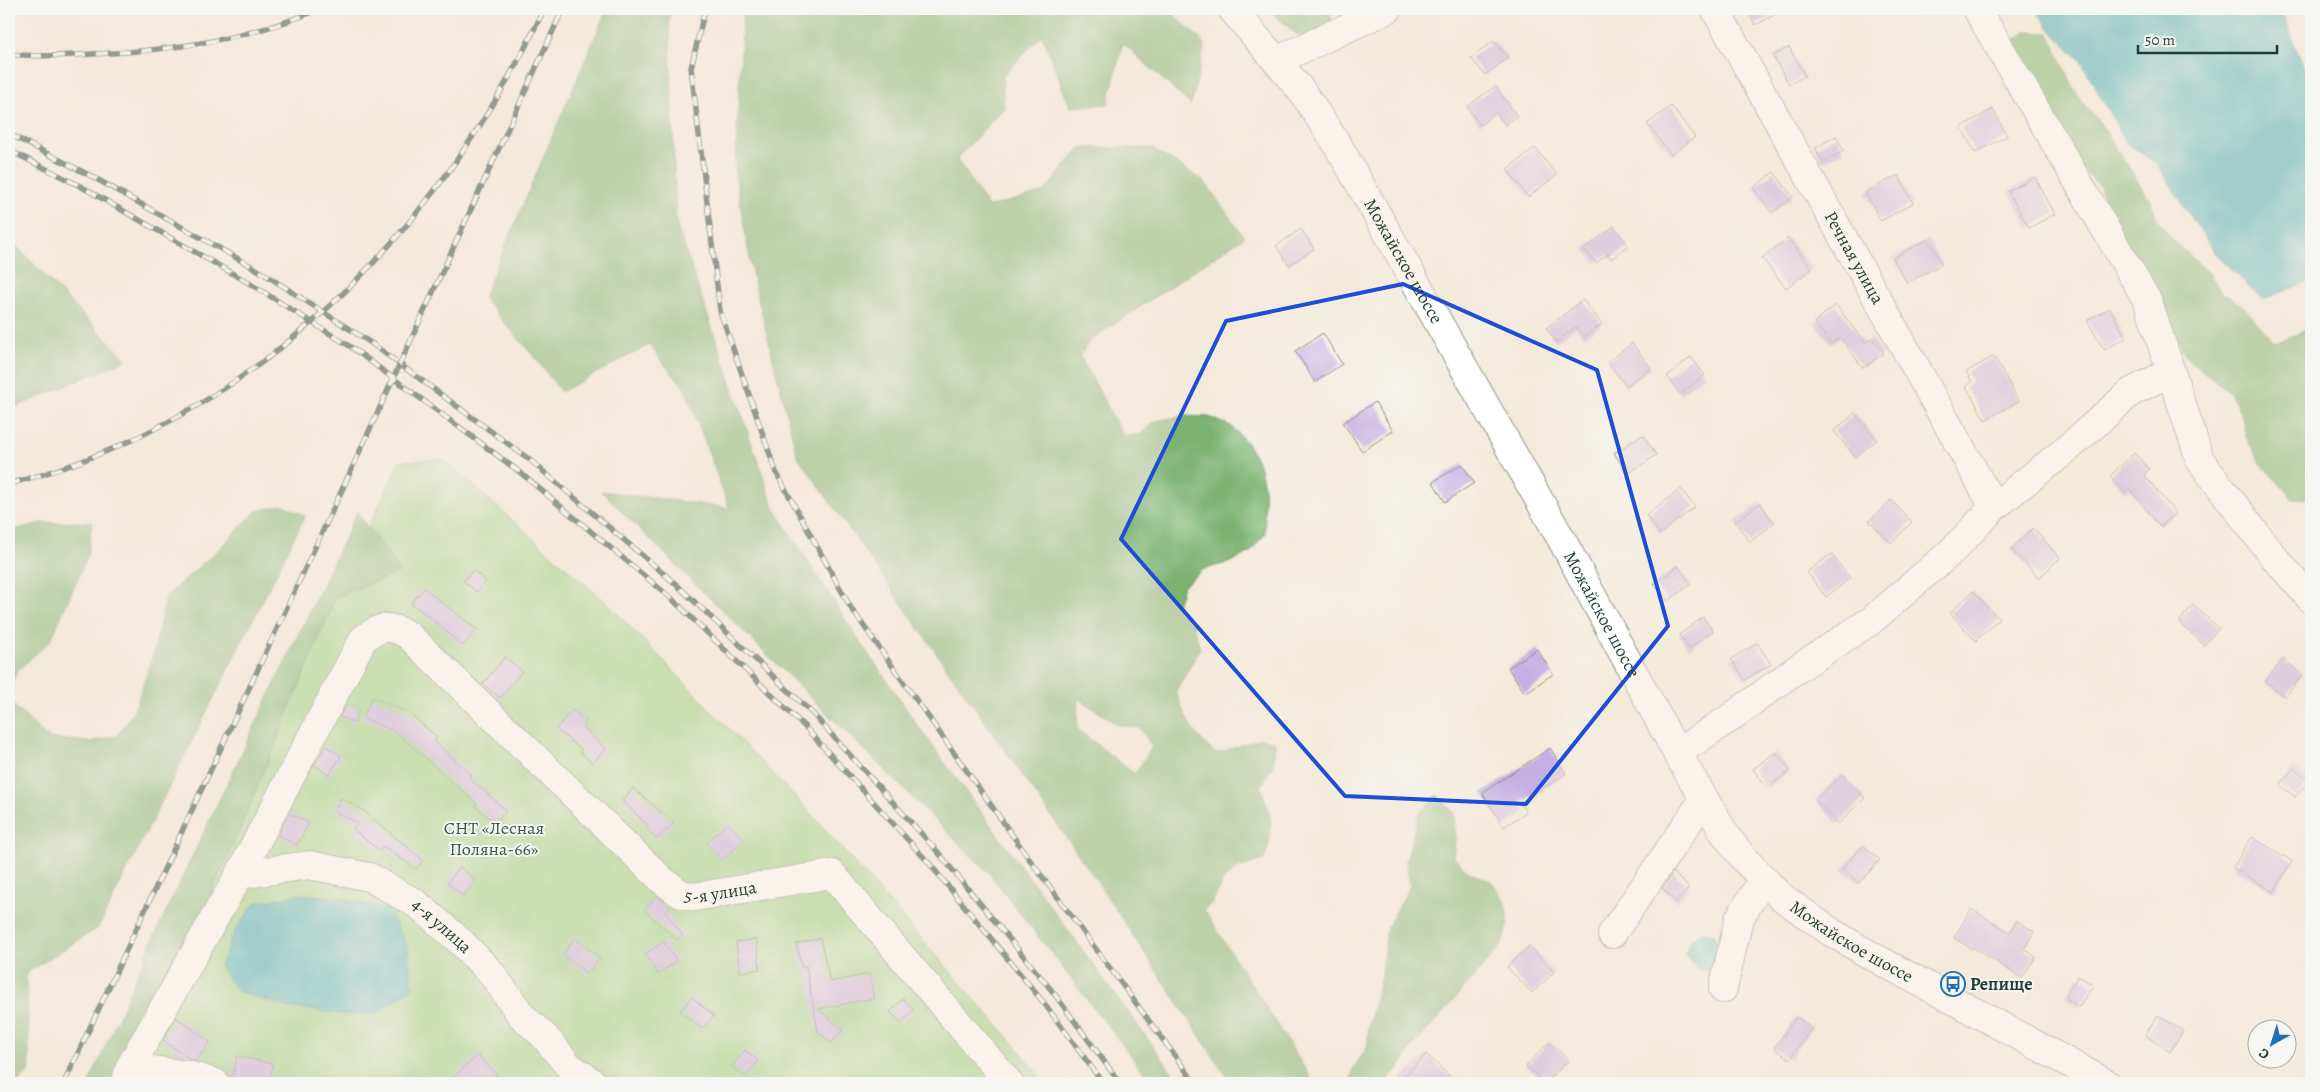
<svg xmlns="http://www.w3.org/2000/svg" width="2320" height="1092" font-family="Alegreya,serif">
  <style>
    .green { fill: #99d082; stroke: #5c865b }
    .forest { fill: #7ab270; stroke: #4c7852; fill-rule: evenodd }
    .water { fill: #3eaeb8; stroke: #2e7676 }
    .building { fill: #c6aee2 }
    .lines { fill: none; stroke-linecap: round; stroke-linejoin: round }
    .minor-casing { stroke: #8a9487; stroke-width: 30 }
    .major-casing { stroke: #8a9487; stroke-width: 30 }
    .minor { stroke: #fff; stroke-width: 28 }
    .major { stroke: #fff; stroke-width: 28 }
    .rail-casing { stroke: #1f3d34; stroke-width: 5.5 }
    .rail { stroke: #f6f6f2; stroke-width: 4; stroke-dasharray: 11; stroke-linecap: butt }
    .marked { fill: none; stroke: #1d4ed8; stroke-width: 4; stroke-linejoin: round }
    .labels { text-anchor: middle; stroke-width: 4; stroke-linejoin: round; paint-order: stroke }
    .street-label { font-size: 18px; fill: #1f3d34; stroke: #f6f6f2 }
    .park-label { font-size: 18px; fill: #375a44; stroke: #f6f6f2 }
    .poi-label { font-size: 18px; font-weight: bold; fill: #1f3d34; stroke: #f6f6f2; text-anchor: start }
  </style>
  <rect width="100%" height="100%" fill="#f6f6f2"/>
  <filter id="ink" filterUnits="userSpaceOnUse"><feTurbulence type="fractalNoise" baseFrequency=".02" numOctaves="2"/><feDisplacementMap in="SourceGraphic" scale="10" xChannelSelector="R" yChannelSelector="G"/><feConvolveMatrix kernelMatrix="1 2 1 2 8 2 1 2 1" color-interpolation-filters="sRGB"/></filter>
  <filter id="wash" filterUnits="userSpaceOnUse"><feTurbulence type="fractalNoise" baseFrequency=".0096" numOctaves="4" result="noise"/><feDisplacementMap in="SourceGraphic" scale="20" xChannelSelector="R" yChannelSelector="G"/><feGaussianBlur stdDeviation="1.12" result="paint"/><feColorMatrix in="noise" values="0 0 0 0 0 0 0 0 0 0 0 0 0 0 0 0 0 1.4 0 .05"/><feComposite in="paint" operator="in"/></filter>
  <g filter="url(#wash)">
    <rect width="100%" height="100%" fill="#f4eada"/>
    <path class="green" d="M443,459L611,607L806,808L1017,1047L1044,1083H106L400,461Z"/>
    <path class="forest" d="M607,9H669L676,223L774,508L846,621L915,722L1180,1083H1152L989,873L601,491L729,508L686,390L649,345L561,392L537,360L483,298Z
      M743,9H1168L1205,44L1191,105L1123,43L1108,104L1070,107L1042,35L1002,77L1004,108L957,159L988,207L1044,192L1080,148H1152L1205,182L1244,237L1089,341L1080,356L1124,437L1141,434L1156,421L1181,416L1209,417L1231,426L1247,443L1259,464L1264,486L1265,534L1249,553L1228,563L1204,569L1183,586L1176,609L1193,625L1200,649L1176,691C1186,721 1192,733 1216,754L1261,738L1275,742L1273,765L1261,787C1271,818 1275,828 1264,860C1249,864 1229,869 1221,885C1216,895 1214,903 1204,910L1314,1083H1231L1097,881L797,455L753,278L735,173ZM1078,698L1118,725L1140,728L1152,747L1135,774L1077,729Z
      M1268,9H1327L1332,19L1320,39L1296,34Z
      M2026,32L2049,33L2071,83L2082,102L2098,120L2150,200L2158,221L2174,241L2209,273L2222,293L2243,306L2274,342L2298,334L2311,326V499L2292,498L2259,461L2246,437L2241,414L2230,392L2189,360L2177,340L2170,318L2160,295L2125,257L2099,186L2082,169L2007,44Z
      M9,239L127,360L9,410Z
      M284,505L305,516L98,928L26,973L30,1071L18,1083H9V701L48,738L89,742L117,736L135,709L154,652L166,596L218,550L256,511Z
      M357,512L400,572L336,597L233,845L120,1083H89L160,924Z
      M92,522L88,554L51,640L18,670L9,690V531L41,523Z
      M1437,795L1453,812L1456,835L1453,857L1470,873L1491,881L1505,901L1508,923L1501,946L1411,1049L1398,1069L1384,1083H1351L1353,1068L1367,1048L1369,1025L1381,976L1387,928L1410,886L1406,862L1419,814Z"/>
    <path class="water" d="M2035,9H2281L2307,75L2311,79V280L2263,300L2215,254L2157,164L2126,143L2081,61L2054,34Z
      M302,894L341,898L389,910L408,949L412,989L377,1014H343L286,1007L237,991L220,967L233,934L255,903Z
      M1702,931L1713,934L1719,945L1715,961L1706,971L1696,969L1685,954L1690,941Z"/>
    <g id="blocks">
      <path class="building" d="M1746,9H1786L1755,25Z
        M1494,41L1508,58L1485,75L1471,58Z
        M1789,47L1805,76L1789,84L1773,56Z
        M1495,86L1517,116L1505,125L1496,112L1480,125L1467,107Z
        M1671,106L1695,137L1671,155L1647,124Z
        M1993,109L2007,136L1975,153L1961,127Z
        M1836,136L1844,151L1823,162L1815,148Z
        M1535,148L1557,175L1528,197L1507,169Z
        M1774,172L1793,197L1772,213L1753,188Z
        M1898,175L1913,203L1881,221L1865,192Z
        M2035,177L2055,214L2029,228L2008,191Z
        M1614,226L1628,246L1611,259L1608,254L1596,263L1584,249Z
        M1301,229L1314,249L1289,265L1276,246Z
        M1788,238L1812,269L1786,288L1762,258Z
        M1928,239L1942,264L1907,283L1893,258Z
        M1583,300L1602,324L1584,337L1576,327L1556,342L1546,328Z
        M1836,305L1865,343L1872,338L1884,353L1863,368L1840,337L1831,344L1814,322Z
        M2110,308L2126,338L2104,350L2087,320Z
        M1323,333L1342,364L1315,382L1295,351Z
        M1632,343L1651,368L1626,386L1608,362Z
        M1994,356L2019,401L1985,420L1966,386L1972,382L1966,372Z
        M1691,357L1705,375L1680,394L1667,376Z
        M1375,402L1393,431L1362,451L1343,423Z
        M1855,413L1877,440L1855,457L1834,431Z
        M1643,435L1656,455L1628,474L1614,453Z
        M2134,453L2149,469L2144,475L2176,514L2160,527L2129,488L2125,492L2110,476Z
        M1462,464L1474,483L1445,502L1433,482Z
        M1681,489L1695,507L1660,534L1646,515Z
        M1891,500L1912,522L1891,543L1869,521Z
        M1760,503L1774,523L1750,542L1735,522Z
        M2033,528L2060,558L2039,578L2011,549Z
        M1831,554L1850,578L1826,597L1807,572Z
        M1678,566L1691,584L1668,601L1654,584Z
        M473,570L486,581L477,592L463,581Z
        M424,588L477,630L462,646L436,622L411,603Z
        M1973,591L1999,619L1976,641L1950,613Z
        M2193,605L2219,628L2204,645L2179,622Z
        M1703,617L1713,631L1689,649L1679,635Z
        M1757,643L1771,664L1745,680L1731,659Z
        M1537,649L1553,674L1525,693L1508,668Z
        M505,657L522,671L500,698L483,684Z
        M2283,659L2303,675L2285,697L2265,681Z
        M372,697L409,713L437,737L434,741L472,775L469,778L506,810L495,823L475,806L477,804L396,732L363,718Z
        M346,704L359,710L354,723L340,717Z
        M572,710L586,721L582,726L606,749L592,763L580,752L582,750L556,729Z
        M326,746L341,756L329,775L314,765Z
        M1550,748L1566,774L1520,803L1526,812L1504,827L1482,793Z
        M1776,752L1790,771L1767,788L1753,769Z
        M2294,768L2309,781L2295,797L2280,785Z
        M1842,774L1865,798L1838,824L1815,800Z
        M633,788L674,823L657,839L646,828L649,826L622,801Z
        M341,798L364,811L423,860L416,869L383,846L379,851L353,829L357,823L334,811Z
        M289,813L309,823L297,845L277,835Z
        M728,823L744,840L722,860L706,843Z
        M2252,837L2292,861L2274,892L2233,868Z
        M1863,845L1880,860L1859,883L1842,869Z
        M460,867L476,880L463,896L447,883Z
        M1673,872L1689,888L1676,902L1662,888Z
        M657,896L670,907L665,912L683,935L677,940L644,910Z
        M1971,909L2010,932L2017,921L2034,932L2024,949L2036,957L2022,978L1973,947L1972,949L1954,938Z
        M575,938L600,958L587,974L563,954Z
        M820,938L830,982L869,974L874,998L818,1009L843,1030L831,1043L818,1032L806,966L802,967L796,944Z
        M756,939L760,969L740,972L736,942Z
        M664,942L677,961L658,974L645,954Z
        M1529,946L1554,972L1532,993L1507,967Z
        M2078,976L2093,985L2079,1007L2065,997Z
        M692,997L714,1016L702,1029L680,1011Z
        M903,999L914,1010L901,1023L890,1012Z
        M2158,1015L2183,1031L2170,1052L2145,1035Z
        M176,1017L210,1042L196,1061L189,1059L163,1040Z
        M1796,1017L1812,1028L1790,1059L1774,1048Z
        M1549,1042L1569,1060L1545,1083L1526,1066Z
        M745,1050L758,1061L746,1077L732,1067Z
        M1426,1054L1457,1083H1398Z
        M478,1055L498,1076L489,1083H447Z
        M237,1056L273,1064L269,1083H247L232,1080Z"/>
    </g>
  </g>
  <g filter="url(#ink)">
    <use href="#blocks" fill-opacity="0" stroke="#8a9487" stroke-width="1"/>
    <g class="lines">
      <defs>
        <g id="minor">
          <path id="s1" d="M1715,9L1994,507"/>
          <path d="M1977,9L2148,302L2200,460L2273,556L2311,599"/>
          <path d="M1278,60L1388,9"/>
          <path d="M1677,753L1730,718L1794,671L1872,620L1951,552L1994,507L2067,449L2131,392L2171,372"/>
          <path id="s2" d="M239,875L309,865L369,877L417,904L461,942L492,974L522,1016L544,1036L568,1065L593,1083"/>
          <path d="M1612,934L1704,799"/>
          <path d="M1723,989L1739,919L1762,881"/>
          <path d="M130,1067L188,1075L215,1083"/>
          <path id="s3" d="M125,1083L130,1067L239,875L363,639C381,626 388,624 408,635L662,880L681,894L695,897L832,874L1009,1083"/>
        </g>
        <g id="major">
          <path id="s4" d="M1232,9L1301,90L1337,144L1563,542L1677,753L1725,834L1744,859L1780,896L1831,932L1870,955L2106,1083"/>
        </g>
      </defs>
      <use href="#minor" class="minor-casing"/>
      <use href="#major" class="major-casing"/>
      <use href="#minor" class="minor"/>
      <use href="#major" class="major"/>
      <defs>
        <path id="rail" d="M705,9L691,68L720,311L776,472L851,608L1030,860L1195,1083
          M9,54C37,57 64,56 92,54C169,51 248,40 319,9
          M9,134L93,177L258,270L371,343L530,460L677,585L812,713L937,851L1053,992L1120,1083
          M9,150L82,187L249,283L351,347L517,470L671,598L805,727L929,863L1044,1003L1103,1083
          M9,484C252,422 440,232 544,9
          M64,1083L348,477L563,9"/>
      </defs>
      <use href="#rail" class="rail-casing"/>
      <use href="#rail" class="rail"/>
    </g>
  </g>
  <path d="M0 0H2320V1092H0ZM1403,284L1597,370L1668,626L1526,804L1345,796L1121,539L1226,321Z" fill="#f4eada" fill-opacity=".55" fill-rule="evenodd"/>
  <path class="marked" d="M1403,284L1597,370L1668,626L1526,804L1345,796L1121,539L1226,321Z"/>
  <defs>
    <symbol id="bus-ring" viewBox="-11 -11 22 22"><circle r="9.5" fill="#f6f6f2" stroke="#1f6fb2" stroke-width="1.5"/><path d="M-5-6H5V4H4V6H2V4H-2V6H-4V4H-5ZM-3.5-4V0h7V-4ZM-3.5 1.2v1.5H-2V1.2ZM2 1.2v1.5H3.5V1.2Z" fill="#1f6fb2"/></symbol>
  </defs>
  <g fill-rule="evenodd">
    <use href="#bus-ring" x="1939" y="970" width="28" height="28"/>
  </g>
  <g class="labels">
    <g class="street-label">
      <text dy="6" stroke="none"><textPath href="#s1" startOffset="285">Речная улица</textPath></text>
      <text dy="6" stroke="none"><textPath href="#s4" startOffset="306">Можайское шоссе</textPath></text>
      <text dy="6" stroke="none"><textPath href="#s4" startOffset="711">Можайское шоссе</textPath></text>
      <text dy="6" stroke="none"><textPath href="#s3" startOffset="970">5-я улица</textPath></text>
      <text dy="6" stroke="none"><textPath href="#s2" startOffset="220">4-я улица</textPath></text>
      <text dy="6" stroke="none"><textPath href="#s4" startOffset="1131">Можайское шоссе</textPath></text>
    </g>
    <g class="park-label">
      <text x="494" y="834">СНТ «Лесная<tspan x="494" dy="21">Поляна-66»</tspan></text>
    </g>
    <g class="poi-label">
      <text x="1970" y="990">Репище</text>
    </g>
  </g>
  <rect width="2320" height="1092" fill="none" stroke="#f6f6f2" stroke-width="30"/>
  <g transform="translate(2272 1044) rotate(219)"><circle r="24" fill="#f6f6f2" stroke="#a0aca6"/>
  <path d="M0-4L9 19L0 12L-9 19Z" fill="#1f6fb2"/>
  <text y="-8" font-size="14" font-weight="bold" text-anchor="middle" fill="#1f3d34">С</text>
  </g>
  <path d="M2138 45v8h139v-8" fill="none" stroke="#1f3d34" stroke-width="2.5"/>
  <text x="2145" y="45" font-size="15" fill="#1f3d34" stroke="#f6f6f2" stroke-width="4" paint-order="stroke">50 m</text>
</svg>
